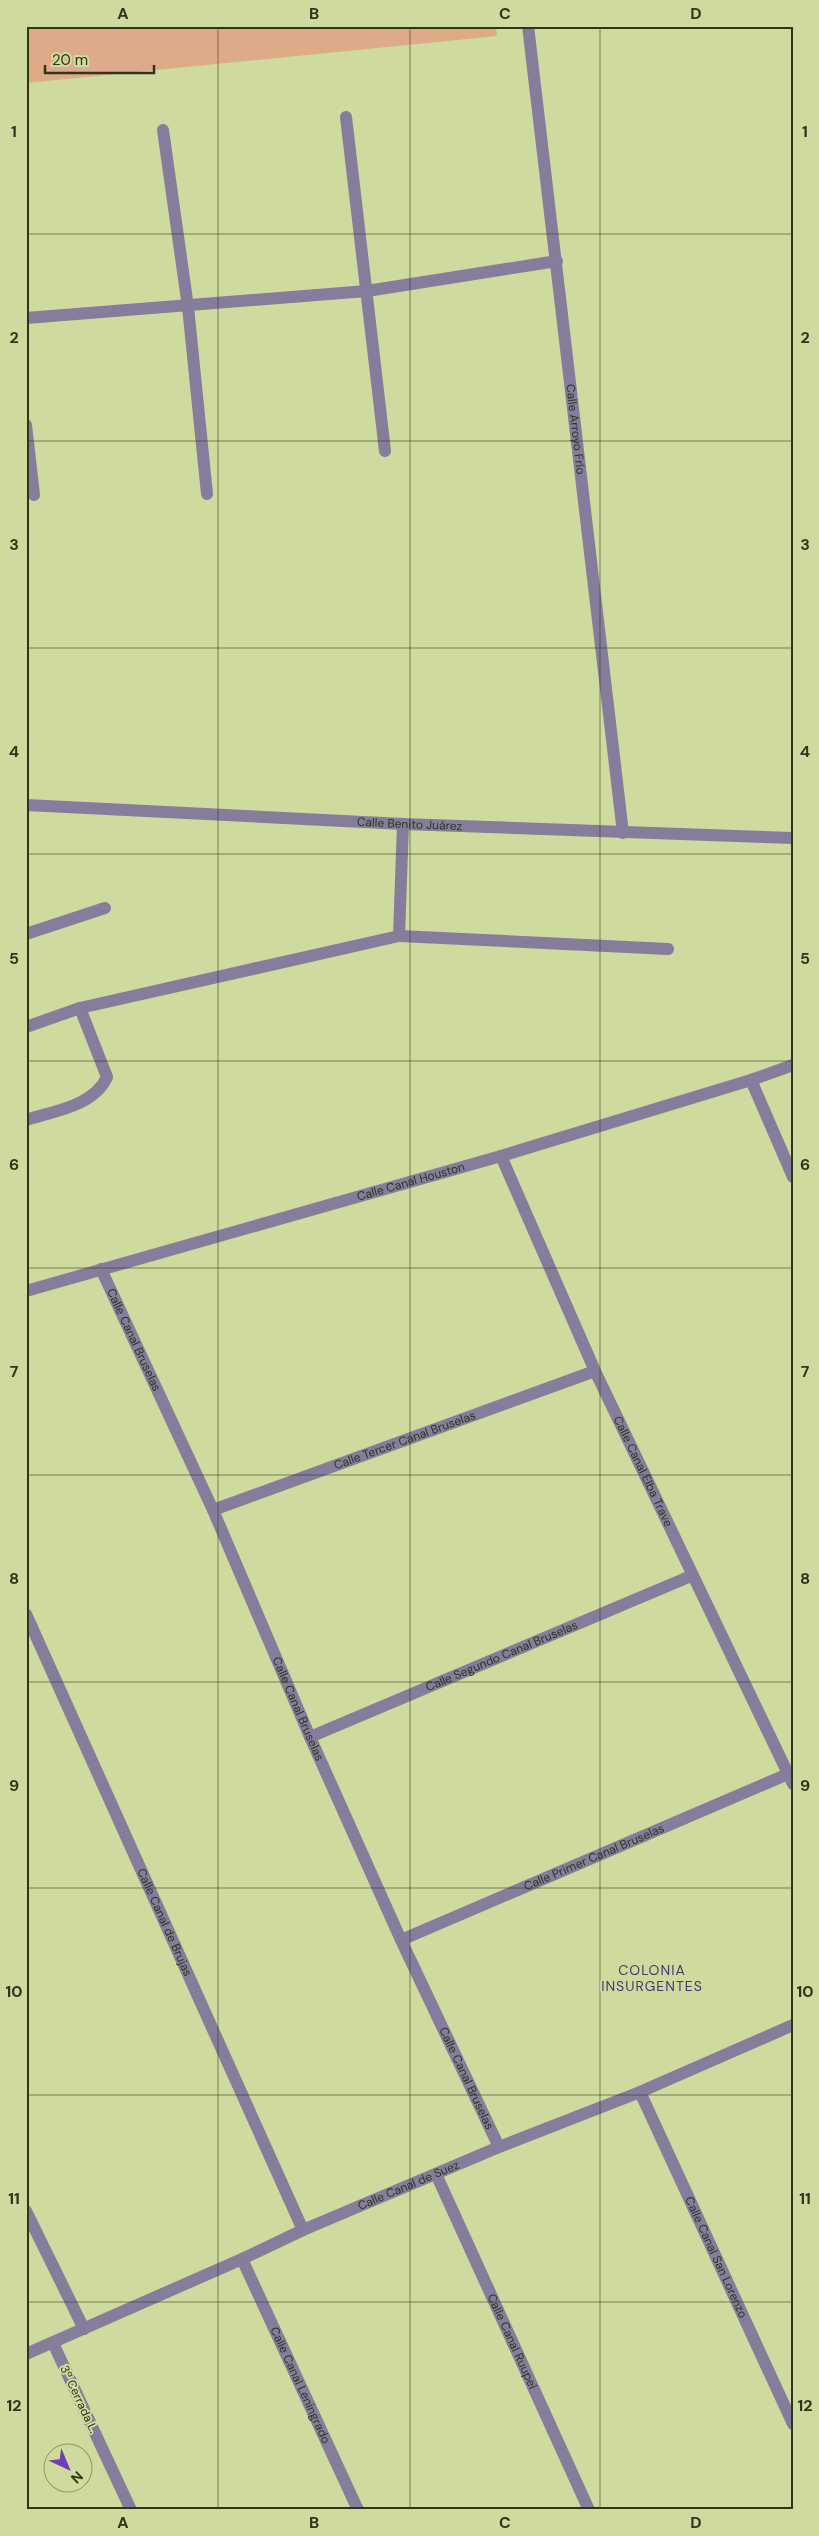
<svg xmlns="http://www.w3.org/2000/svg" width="819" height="2536" font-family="'DM Sans',sans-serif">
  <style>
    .green { fill: #ddab87 }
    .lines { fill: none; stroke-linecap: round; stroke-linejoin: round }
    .minor { stroke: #857d9b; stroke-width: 12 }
    .grid { fill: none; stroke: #30341c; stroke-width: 1; stroke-opacity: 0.55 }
    .labels { text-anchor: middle; stroke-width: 4; stroke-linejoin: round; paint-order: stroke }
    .street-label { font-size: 12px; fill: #30341c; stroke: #ceda9e }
    .neighbourhood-label { font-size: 14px; letter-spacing: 1px; fill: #4a3571; stroke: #ceda9e }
    .neatline { fill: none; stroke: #30341c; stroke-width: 2 }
    .grid-label { font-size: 16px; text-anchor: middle; font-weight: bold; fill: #30341c }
  </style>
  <rect width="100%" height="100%" fill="#ceda9e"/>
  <path class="green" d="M26,26H496L497,36L26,83Z"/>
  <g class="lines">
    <g class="minor">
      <path id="s1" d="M528,26L623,833"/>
      <path d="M346,117L385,451"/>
      <path d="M163,130L188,307L207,494"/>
      <path d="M26,318L367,291L557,261"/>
      <path d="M26,425L34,495"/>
      <path id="s2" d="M26,805L403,824L793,838"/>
      <path d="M26,934L105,908"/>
      <path d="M399,936L668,949"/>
      <path d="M26,1027L80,1008L399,936L403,824"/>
      <path d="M751,1080L793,1177"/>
      <path d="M26,1120C54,1111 94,1106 107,1077L80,1008"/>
      <path id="s3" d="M501,1156L595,1371L793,1784"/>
      <path id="s4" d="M101,1269L213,1510L310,1737L401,1940L499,2147"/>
      <path id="s5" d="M26,1291L501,1156L751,1080L793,1065"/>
      <path id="s6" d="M213,1510L595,1371"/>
      <path id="s7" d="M26,1614L303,2230"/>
      <path id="s8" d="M310,1737L691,1576"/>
      <path id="s9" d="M401,1940L788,1774"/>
      <path id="s10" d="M640,2092L793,2424"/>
      <path id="s11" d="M436,2174L589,2510"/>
      <path d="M26,2211L84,2329"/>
      <path id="s12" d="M242,2259L358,2510"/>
      <path d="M53,2343L131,2510"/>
      <path id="s13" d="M26,2354L242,2259L303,2230L499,2147L640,2092L793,2025"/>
    </g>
  </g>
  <path class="grid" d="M218,26V2510M410,26V2510M600,26V2510M26,234H793M26,441H793M26,648H793M26,854H793M26,1061H793M26,1268H793M26,1475H793M26,1682H793M26,1888H793M26,2095H793M26,2302H793"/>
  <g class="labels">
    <g class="street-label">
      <text dy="4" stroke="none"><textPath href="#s1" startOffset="406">Calle Arroyo Frío</textPath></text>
      <text dy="4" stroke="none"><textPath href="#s2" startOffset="384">Calle Benito Juárez</textPath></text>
      <text dy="4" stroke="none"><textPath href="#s5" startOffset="400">Calle Canal Houston</textPath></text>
      <text dy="4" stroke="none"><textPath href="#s4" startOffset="78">Calle Canal Bruselas</textPath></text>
      <text dy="4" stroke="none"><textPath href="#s6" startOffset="204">Calle Tercer Canal Bruselas</textPath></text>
      <text dy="4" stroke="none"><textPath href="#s3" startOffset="346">Calle Canal Elba Trave</textPath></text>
      <text dy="4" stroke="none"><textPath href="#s8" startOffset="208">Calle Segundo Canal Bruselas</textPath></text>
      <text dy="4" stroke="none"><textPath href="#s4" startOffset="482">Calle Canal Bruselas</textPath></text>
      <text dy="4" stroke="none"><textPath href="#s9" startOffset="210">Calle Primer Canal Bruselas</textPath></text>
      <text dy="4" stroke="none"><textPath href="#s7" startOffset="338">Calle Canal de Brujas</textPath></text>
      <text dy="4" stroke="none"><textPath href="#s4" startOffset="888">Calle Canal Bruselas</textPath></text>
      <text dy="4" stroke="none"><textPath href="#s13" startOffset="418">Calle Canal de Suez</textPath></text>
      <text dy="4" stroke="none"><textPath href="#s10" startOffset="182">Calle Canal San Lorenzo</textPath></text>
      <text dy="4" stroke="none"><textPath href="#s11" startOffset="184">Calle Canal Ruupel</textPath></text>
      <text dy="4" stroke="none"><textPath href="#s12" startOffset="139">Calle Canal Leningrado</textPath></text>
      <text transform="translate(79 2399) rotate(65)" y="4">3ª Cerrada L.</text>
    </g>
    <g class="neighbourhood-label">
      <text x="652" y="1975">COLONIA<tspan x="652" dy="16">INSURGENTES</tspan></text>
    </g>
  </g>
  <rect width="819" height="2536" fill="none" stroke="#ceda9e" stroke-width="55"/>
  <g transform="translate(68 2468) rotate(136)"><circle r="24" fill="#ceda9e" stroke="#8f986a"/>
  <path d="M0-4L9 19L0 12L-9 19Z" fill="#6d3eb5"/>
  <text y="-8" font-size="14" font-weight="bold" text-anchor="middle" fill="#30341c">N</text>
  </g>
  <path d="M45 65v8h109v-8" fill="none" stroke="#30341c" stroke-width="2.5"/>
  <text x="52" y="65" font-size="15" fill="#30341c" stroke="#ceda9e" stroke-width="4" paint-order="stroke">20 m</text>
  <rect x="28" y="28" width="764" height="2480" class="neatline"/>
  <g class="grid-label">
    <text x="123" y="19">A</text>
    <text x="314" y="19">B</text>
    <text x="505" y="19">C</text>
    <text x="696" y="19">D</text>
    <text x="14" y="137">1</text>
    <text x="805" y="137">1</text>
    <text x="14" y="343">2</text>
    <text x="805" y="343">2</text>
    <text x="14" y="550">3</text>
    <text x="805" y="550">3</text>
    <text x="14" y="757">4</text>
    <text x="805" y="757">4</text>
    <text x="14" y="964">5</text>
    <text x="805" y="964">5</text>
    <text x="14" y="1170">6</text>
    <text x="805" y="1170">6</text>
    <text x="14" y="1377">7</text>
    <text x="805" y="1377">7</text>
    <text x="14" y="1584">8</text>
    <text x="805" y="1584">8</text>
    <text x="14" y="1791">9</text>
    <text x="805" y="1791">9</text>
    <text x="14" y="1997">10</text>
    <text x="805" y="1997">10</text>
    <text x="14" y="2204">11</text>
    <text x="805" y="2204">11</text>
    <text x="14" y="2411">12</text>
    <text x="805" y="2411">12</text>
    <text x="123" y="2528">A</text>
    <text x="314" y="2528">B</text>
    <text x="505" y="2528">C</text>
    <text x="696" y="2528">D</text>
  </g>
</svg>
